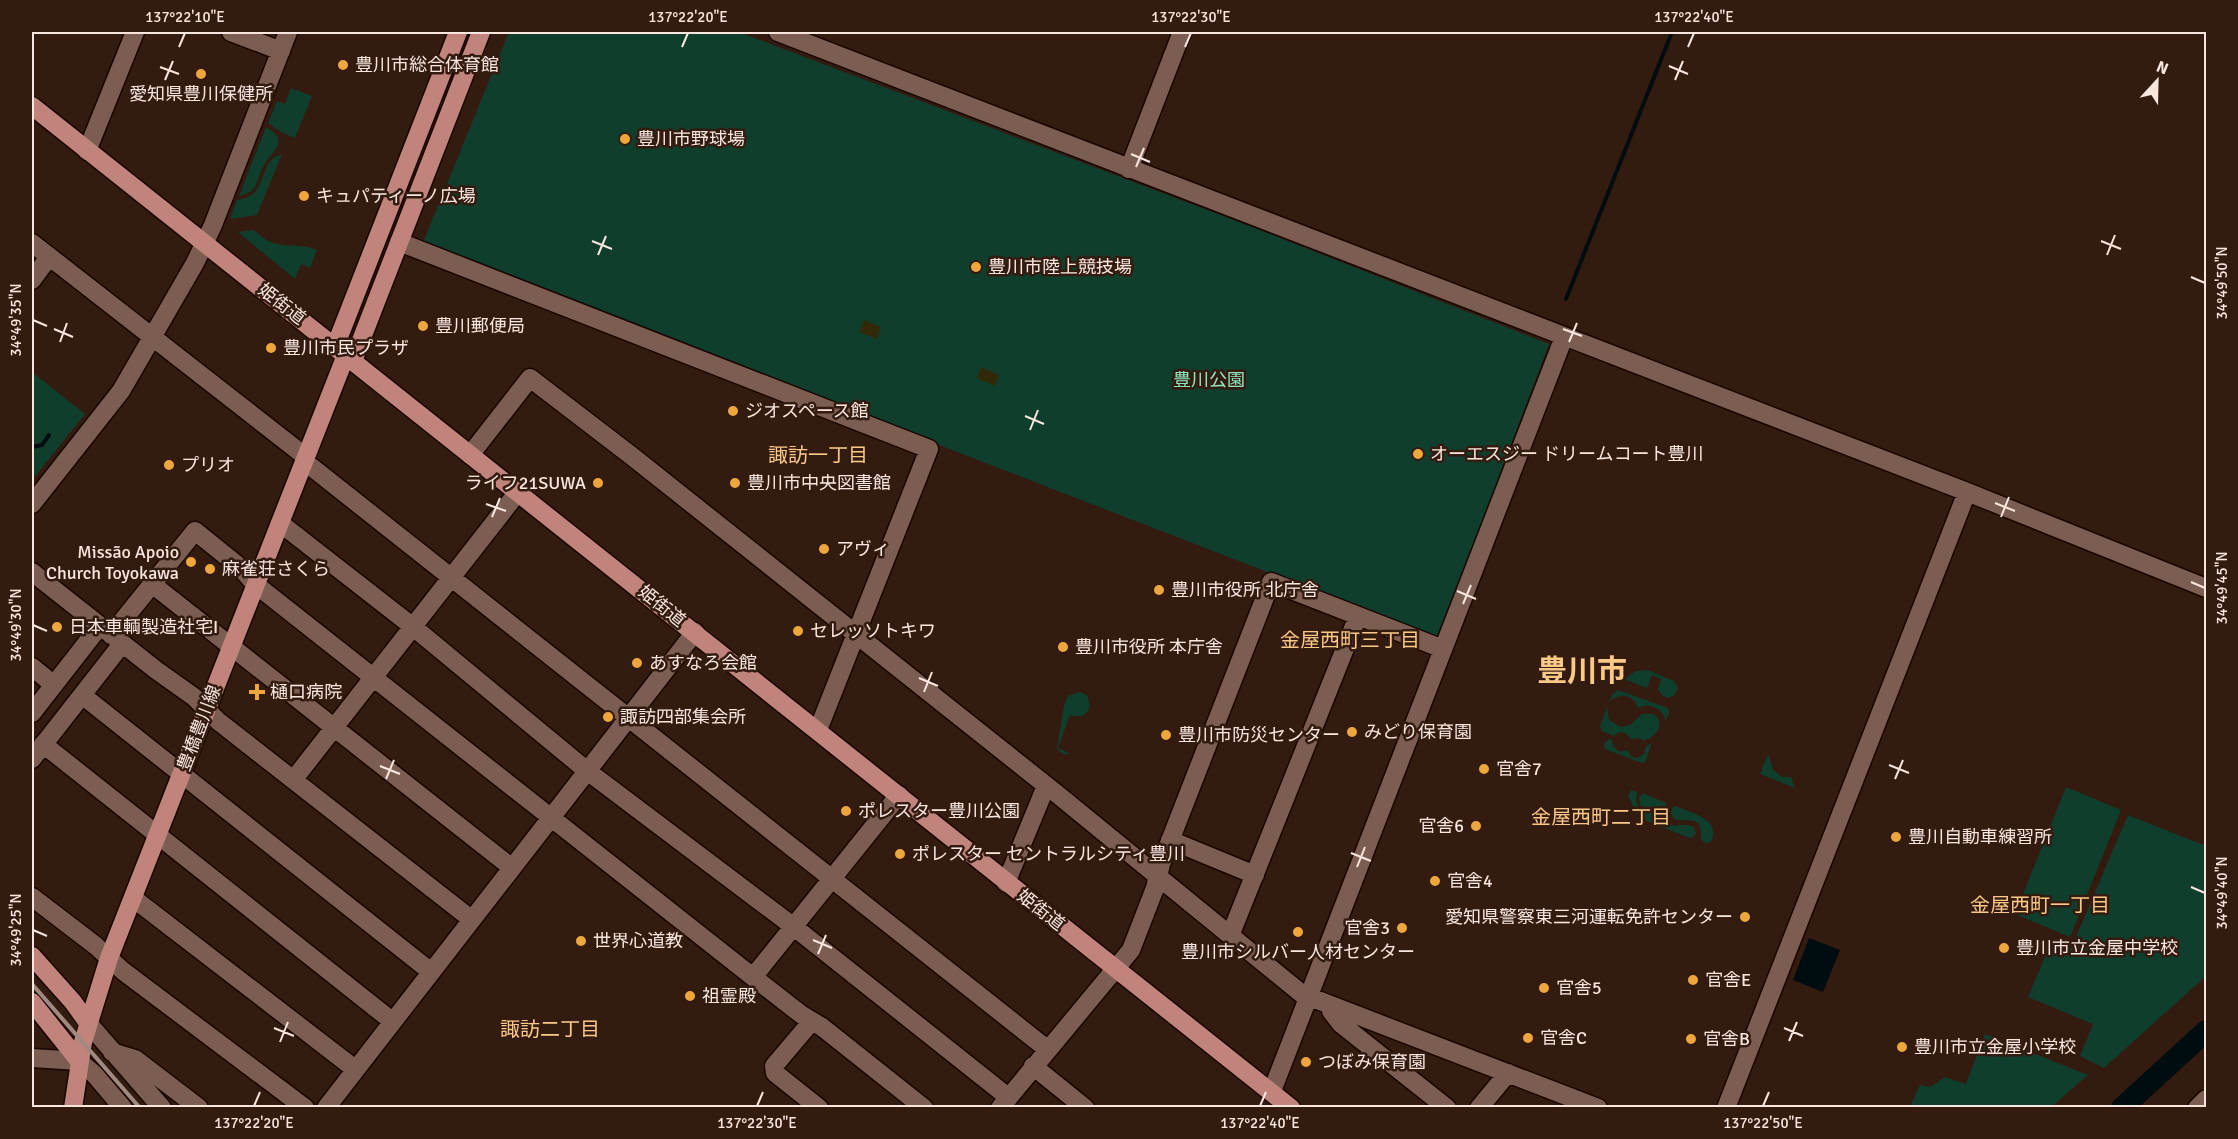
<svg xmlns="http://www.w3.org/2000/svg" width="2238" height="1139" font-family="Signika,'Noto Sans JP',sans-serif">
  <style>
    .green { fill: #103e2d }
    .sand { fill: #312908 }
    .water { fill: #000d10 }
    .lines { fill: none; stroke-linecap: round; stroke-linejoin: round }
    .stream { stroke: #000d10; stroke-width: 4 }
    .river { stroke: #000d10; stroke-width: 22 }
    .minor-casing { stroke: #1a0500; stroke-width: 21 }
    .major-casing { stroke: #1a0500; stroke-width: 21 }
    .minor { stroke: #7b5e51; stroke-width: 18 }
    .major { stroke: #c0847c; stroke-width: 18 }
    .rail { stroke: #9e8a81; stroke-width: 4 }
    .ticks { fill: none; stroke: #f8e6df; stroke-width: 2 }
    .poi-dot { fill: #eea73d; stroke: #331b10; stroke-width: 2 }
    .labels { text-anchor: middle; stroke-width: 5; stroke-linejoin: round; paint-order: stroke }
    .poi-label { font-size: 18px; fill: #f8e6df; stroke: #331b10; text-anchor: start }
    .street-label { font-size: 18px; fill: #f8e6df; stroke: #331b10 }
    .park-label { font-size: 18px; fill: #8ee6bf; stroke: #331b10 }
    .neighbourhood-label { font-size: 20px; fill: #fac887; stroke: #331b10 }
    .town-label { font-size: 30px; font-weight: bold; fill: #fac887; stroke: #331b10 }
    .neatline { fill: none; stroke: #f8e6df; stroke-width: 2 }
    .ticks-label { font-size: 15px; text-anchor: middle; fill: #f8e6df }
  </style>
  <rect width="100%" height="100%" fill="#331b10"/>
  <path class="green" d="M509,32H739L1257,229L1549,344L1438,638L422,245Z
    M291,88L312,96L295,138L281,132L268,123L277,101L285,104Z
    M266,127C291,141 272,151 264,165C255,180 261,191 239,196Z
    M282,154L257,215L230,219L237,200C271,196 256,161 282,154Z
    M254,230C278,254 293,240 317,250L310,268L301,264L295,279L238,232Z
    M32,372L85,414L32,480Z
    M1648,670L1674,681L1678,688L1675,695L1668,698L1662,695L1658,689L1661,679L1652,675L1647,688L1624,679L1636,671Z
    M1618,690L1668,708L1669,712L1666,721C1662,708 1650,702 1638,708C1633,694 1620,692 1609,702L1612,695Z
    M1079,692L1087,695L1090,706C1087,716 1079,718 1070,715L1058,748L1071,754H1063L1057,749L1064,705L1068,696Z
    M1607,707L1609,720L1621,727L1630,725L1642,714H1654L1659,720C1661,732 1654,736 1644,741L1640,738L1632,739L1625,733L1619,732L1614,736L1602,731L1600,726Z
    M1609,739L1612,740C1612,749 1619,754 1627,750L1631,756L1637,758L1644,754L1646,746L1652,743L1645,762L1642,763L1605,749L1604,744Z
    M1769,755L1773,770L1782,777H1791L1795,788L1760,774L1767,757Z
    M2066,787L2121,810L2070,937L2015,914Z
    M1631,790L1637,792L1636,801L1640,809L1646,811L1654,810L1658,812L1660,818L1658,823C1641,824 1635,810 1628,796Z
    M1643,793L1666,803C1667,839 1677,819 1694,827L1696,833L1693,837L1690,838L1662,827C1659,808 1668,809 1644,808L1640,805L1639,798Z
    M1675,806C1691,813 1722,819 1711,842L1706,843L1701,840C1701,837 1701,833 1701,830C1699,815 1683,823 1674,819L1671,813L1672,808Z
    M2128,815L2206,846V976L2104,1068L2080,1056L2093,1024L2028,997L2050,945L2070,951Z
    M1985,1034L2088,1075L2051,1107H1910L1920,1085L1930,1087L1945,1077L1966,1084Z"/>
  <path class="sand" d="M864,320L881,327L877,339L859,332Z
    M981,367L999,375L995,386L977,378Z"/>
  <path class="water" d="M1809,938L1840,950L1823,992L1793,980Z"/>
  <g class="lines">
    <path class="stream" d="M1566,299L1672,32
      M32,447L42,445L49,435"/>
    <path class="river" d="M2122,1108L2206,1031"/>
    <defs>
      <path id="minor" d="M231,32L281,51
        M778,32L1967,492L2206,588
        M87,151L135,32
        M1129,169L1182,32
        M399,242L929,449L818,730
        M32,243L306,457
        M32,280L49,257
        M470,455L530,378L633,457L1057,794L1302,994L1598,1108
        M304,461L1047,1049
        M32,504L121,391L195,263L213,225L288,32
        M280,523L412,626L586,770L794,927L1008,1097
        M32,572L156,670L194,697L218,721L471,919
        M152,584L511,867
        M111,635L195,531L241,568L255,584L753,977L802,1015L822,1027L924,1108
        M32,667L54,685
        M82,695L430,971
        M32,713L99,627
        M43,744L392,1021
        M32,759L122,644
        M294,779L518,492
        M1170,840L1255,875
        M1006,883L1046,786
        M32,897L96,946L123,971L305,1108
        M133,898L355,1069
        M1230,936L1358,616
        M753,977L899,795
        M1331,1006V1011L1341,1024L1447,1108
        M812,1021L774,1066L775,1073L819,1108
        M88,1023L162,1108
        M112,1052L135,1059L199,1108
        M32,1058L79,1061L94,1074L123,1108
        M1033,1066L1085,1108
        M1272,1091L1564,337
        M326,1108L695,632
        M1000,1108L1131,950L1155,888L1161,864L1271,582L1443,649
        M1479,1108L1508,1073
        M1726,1108L1967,492
        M2197,1108L2206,1099"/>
      <path id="major" d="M32,106L1291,1108
        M335,347L458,32
        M353,361L481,32
        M32,956L73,1002L88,1023
        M32,1002L79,1061
        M73,1108L83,1042L109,958L346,355"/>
    </defs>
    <use href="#minor" class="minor-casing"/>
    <use href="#major" class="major-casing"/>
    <use href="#minor" class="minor"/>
    <use href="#major" class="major"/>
    <path class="rail" d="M32,984L140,1108"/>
  </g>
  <path class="ticks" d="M179,47L185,33M682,47L688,33M1185,47L1191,33M1688,47L1694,33M1669,66L1688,74M160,67L179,74M165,80L173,61M1675,80L1683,61M1131,154L1150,162M1136,167L1144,148M592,241L612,249M2101,241L2121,249M598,255L606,236M2107,255L2115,235M2191,277L2205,283M33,320L47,326M54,329L73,337M1563,329L1582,336M60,342L67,323M1569,342L1577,323M1025,416L1044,424M1030,430L1038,410M1995,503L2015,511M486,504L506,511M492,517L500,498M2001,517L2009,497M2191,582L2205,588M1457,591L1476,599M1463,604L1471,585M33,625L47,631M919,678L938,686M924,692L932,672M1889,765L1909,773M380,766L400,774M386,779L394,760M1895,779L1903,760M1351,853L1371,861M1357,867L1365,847M2191,887L2205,893M33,930L47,936M813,940L832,948M818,954L826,935M274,1028L294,1036M1784,1028L1803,1036M1789,1041L1797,1022M280,1042L288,1022M254,1106L260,1092M757,1106L763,1092M1260,1106L1266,1092M1763,1106L1769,1092"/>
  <g class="poi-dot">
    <circle cx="343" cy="65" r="6"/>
    <circle cx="201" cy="74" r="6"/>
    <circle cx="625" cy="139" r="6"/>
    <circle cx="304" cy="196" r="6"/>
    <circle cx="976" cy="267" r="6"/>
    <circle cx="423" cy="326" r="6"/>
    <circle cx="271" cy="348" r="6"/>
    <circle cx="733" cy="411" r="6"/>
    <circle cx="1418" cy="454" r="6"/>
    <circle cx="169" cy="465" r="6"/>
    <circle cx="598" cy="483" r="6"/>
    <circle cx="735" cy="483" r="6"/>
    <circle cx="824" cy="549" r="6"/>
    <circle cx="191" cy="562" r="6"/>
    <circle cx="210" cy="569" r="6"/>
    <circle cx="1159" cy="590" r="6"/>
    <circle cx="57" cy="627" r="6"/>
    <circle cx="798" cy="631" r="6"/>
    <circle cx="1063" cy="647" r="6"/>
    <circle cx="637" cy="663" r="6"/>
    <path d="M254 683h6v6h6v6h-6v6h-6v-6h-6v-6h6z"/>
    <circle cx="608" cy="717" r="6"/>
    <circle cx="1352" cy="732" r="6"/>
    <circle cx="1166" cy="735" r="6"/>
    <circle cx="1484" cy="769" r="6"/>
    <circle cx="846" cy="811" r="6"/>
    <circle cx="1476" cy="826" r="6"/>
    <circle cx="1896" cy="837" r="6"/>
    <circle cx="900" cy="854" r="6"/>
    <circle cx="1435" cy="881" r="6"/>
    <circle cx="1745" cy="917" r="6"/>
    <circle cx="1402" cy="928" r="6"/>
    <circle cx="1298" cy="932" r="6"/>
    <circle cx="581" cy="941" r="6"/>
    <circle cx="2004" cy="948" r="6"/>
    <circle cx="1693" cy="980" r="6"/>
    <circle cx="1544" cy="988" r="6"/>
    <circle cx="690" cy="996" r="6"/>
    <circle cx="1528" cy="1038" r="6"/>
    <circle cx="1691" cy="1039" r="6"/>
    <circle cx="1902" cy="1047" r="6"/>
    <circle cx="1306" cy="1062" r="6"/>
  </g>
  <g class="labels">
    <g class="poi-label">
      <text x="355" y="71">豊川市総合体育館</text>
      <text x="201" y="100" text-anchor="middle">愛知県豊川保健所</text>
      <text x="637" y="145">豊川市野球場</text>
      <text x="316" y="202">キュパティーノ広場</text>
      <text x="988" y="273">豊川市陸上競技場</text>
      <text x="435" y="332">豊川郵便局</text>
      <text x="283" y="354">豊川市民プラザ</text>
      <text x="745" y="417">ジオスペース館</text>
      <text x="1430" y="460">オーエスジー ドリームコート豊川</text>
      <text x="181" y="471">プリオ</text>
      <text x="586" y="489" text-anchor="end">ライフ21SUWA</text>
      <text x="747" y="489">豊川市中央図書館</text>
      <text x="836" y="555">アヴィ</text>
      <text x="179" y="558" text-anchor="end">Missão Apoio<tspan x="179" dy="21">Church Toyokawa</tspan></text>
      <text x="222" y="575">麻雀荘さくら</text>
      <text x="1171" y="596">豊川市役所 北庁舎</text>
      <text x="69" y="633">日本車輌製造社宅I</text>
      <text x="810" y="637">セレッソトキワ</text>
      <text x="1075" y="653">豊川市役所 本庁舎</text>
      <text x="649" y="669">あすなろ会館</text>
      <text x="270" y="698">樋口病院</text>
      <text x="620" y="723">諏訪四部集会所</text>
      <text x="1364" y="738">みどり保育園</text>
      <text x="1178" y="741">豊川市防災センター</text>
      <text x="1496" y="775">官舎7</text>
      <text x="858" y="817">ポレスター豊川公園</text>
      <text x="1464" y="832" text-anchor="end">官舎6</text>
      <text x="1908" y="843">豊川自動車練習所</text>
      <text x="912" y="860">ポレスター セントラルシティ豊川</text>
      <text x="1447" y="887">官舎4</text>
      <text x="1733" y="923" text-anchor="end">愛知県警察東三河運転免許センター</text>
      <text x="1390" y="934" text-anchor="end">官舎3</text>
      <text x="593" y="947">世界心道教</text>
      <text x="2016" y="954">豊川市立金屋中学校</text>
      <text x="1298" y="958" text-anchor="middle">豊川市シルバー人材センター</text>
      <text x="1705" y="986">官舎E</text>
      <text x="1556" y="994">官舎5</text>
      <text x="702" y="1002">祖霊殿</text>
      <text x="1540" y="1044">官舎C</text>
      <text x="1703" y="1045">官舎B</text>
      <text x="1914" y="1053">豊川市立金屋小学校</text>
      <text x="1318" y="1068">つぼみ保育園</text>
    </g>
    <g class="street-label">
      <text transform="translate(282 304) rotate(38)" y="6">姫街道</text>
      <text transform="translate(662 606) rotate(39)" y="6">姫街道</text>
      <text transform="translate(199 728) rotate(-69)" y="6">豊橋豊川線</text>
      <text transform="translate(1041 910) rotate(38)" y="6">姫街道</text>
    </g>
    <g class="park-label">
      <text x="1209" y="386">豊川公園</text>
    </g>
    <g class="neighbourhood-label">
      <text x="818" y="462">諏訪一丁目</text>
      <text x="1350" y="647">金屋西町三丁目</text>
      <text x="1601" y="824">金屋西町二丁目</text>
      <text x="2040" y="912">金屋西町一丁目</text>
      <text x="550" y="1036">諏訪二丁目</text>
    </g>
    <g class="town-label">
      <text x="1582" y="681">豊川市</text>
    </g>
  </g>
  <rect width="2238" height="1139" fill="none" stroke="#331b10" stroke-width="66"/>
  <g transform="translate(2157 81) rotate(22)" stroke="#331b10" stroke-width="4.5" paint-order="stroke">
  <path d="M0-4.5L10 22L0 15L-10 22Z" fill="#f8e6df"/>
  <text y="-9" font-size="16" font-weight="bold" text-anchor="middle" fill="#f8e6df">N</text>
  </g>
  <rect x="33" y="33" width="2172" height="1073" class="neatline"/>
  <g class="ticks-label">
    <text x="185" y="22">137°22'10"E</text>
    <text x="688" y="22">137°22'20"E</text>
    <text x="1191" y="22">137°22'30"E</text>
    <text x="1694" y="22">137°22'40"E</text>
    <text transform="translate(2222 283) rotate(-90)" y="5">34°49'50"N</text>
    <text transform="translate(16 320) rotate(-90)" y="5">34°49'35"N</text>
    <text transform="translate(2222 588) rotate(-90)" y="5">34°49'45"N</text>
    <text transform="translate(16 625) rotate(-90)" y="5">34°49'30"N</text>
    <text transform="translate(2222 893) rotate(-90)" y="5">34°49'40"N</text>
    <text transform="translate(16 930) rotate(-90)" y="5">34°49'25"N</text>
    <text x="254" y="1128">137°22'20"E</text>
    <text x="757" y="1128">137°22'30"E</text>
    <text x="1260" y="1128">137°22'40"E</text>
    <text x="1763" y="1128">137°22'50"E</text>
  </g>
</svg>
